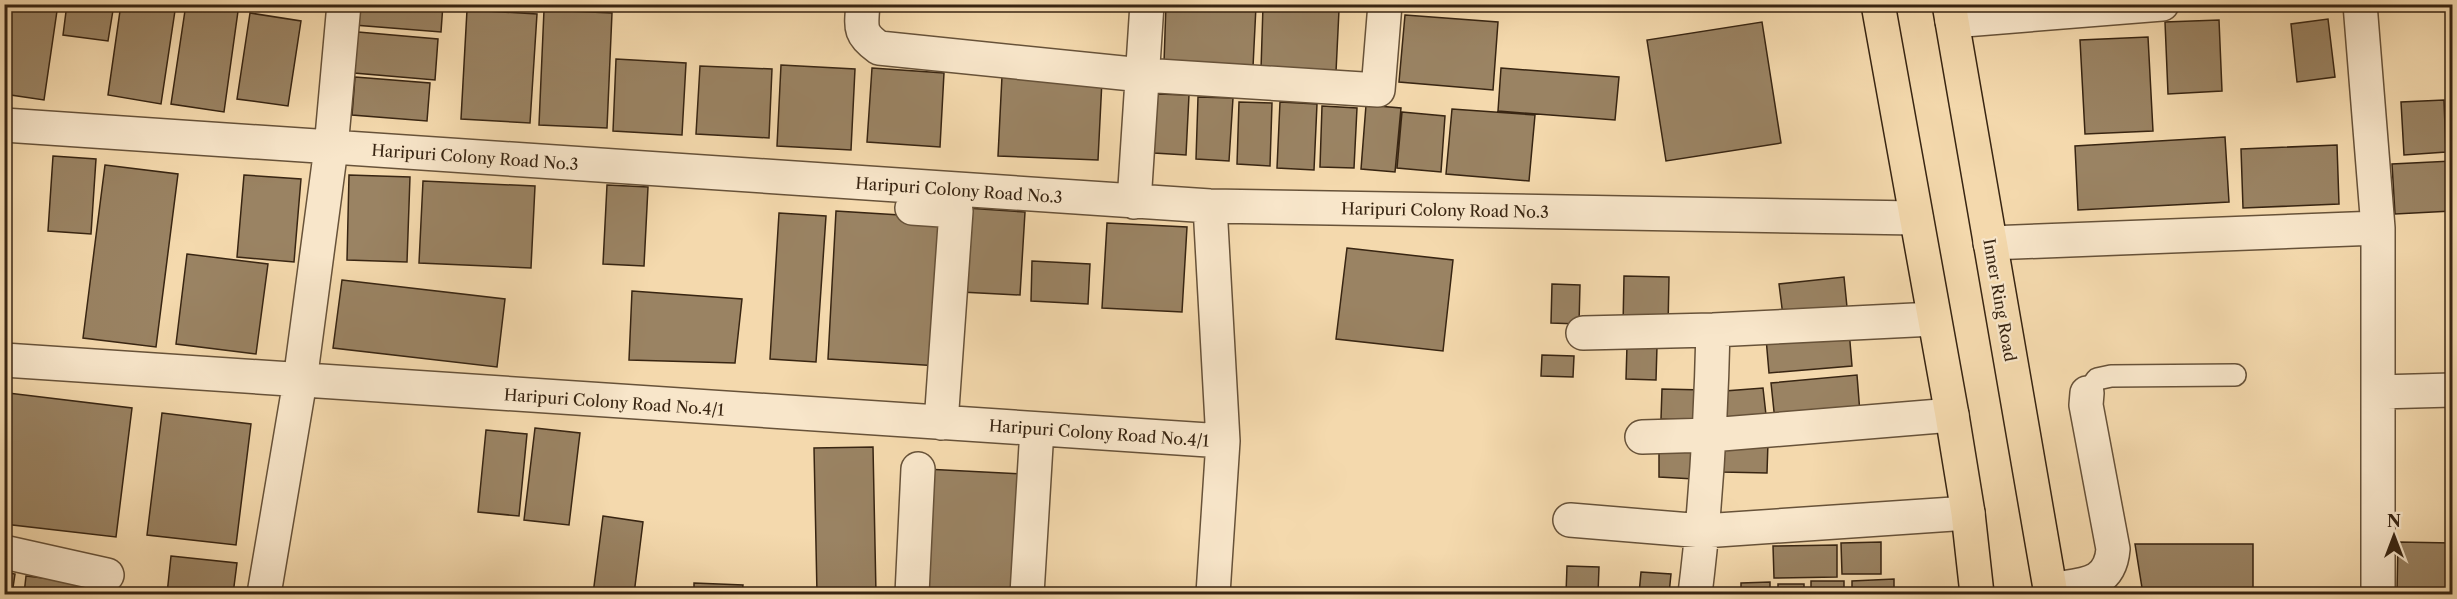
<svg xmlns="http://www.w3.org/2000/svg" width="2457" height="599" font-family="'Libre Caslon Text',serif">
  <style>
    .building { fill: #9a8363; stroke: #382512; stroke-width: 1.5 }
    .lines { fill: none; stroke-linecap: round; stroke-linejoin: round }
    .lane-casing { stroke: #675239; stroke-width: 24 }
    .street-casing { stroke: #675239; stroke-width: 36 }
    .highway-casing { stroke: #382512; stroke-width: 36 }
    .lane { stroke: #f8e6ca; stroke-width: 21 }
    .street { stroke: #f8e6ca; stroke-width: 33 }
    .highway { stroke: #f4d9ad; stroke-width: 33 }
    .labels { text-anchor: middle; stroke-width: 4.5; stroke-linejoin: round; paint-order: stroke }
    .street-label { font-size: 16px; fill: #382512; stroke: #f8e6ca }
  </style>
  <rect width="100%" height="100%" fill="#f4d9ad"/>
  <filter id="stains"><feTurbulence type="fractalNoise" baseFrequency=".00333" numOctaves="4"/><feColorMatrix values="0 0 0 0 .2 0 0 0 0 .09 0 0 0 0 .02 0 0 0 .5 -.17"/></filter>
  <radialGradient id="worn" r=".72"><stop offset=".6" stop-color="#630" stop-opacity="0"/><stop offset="1" stop-color="#630" stop-opacity=".3"/></radialGradient>
  <path class="building" d="M4,4H58L44,100L4,94Z
    M67,4H114L108,41L63,35Z
    M121,4H176L161,104L108,95Z
    M186,4H239L224,112L171,104Z
    M356,4H443L441,32L354,25Z
    M1166,4L1256,6L1253,67L1164,63Z
    M1263,6L1339,10L1336,72L1261,69Z
    M467,10L537,14L530,123L461,119Z
    M544,10L612,13L607,128L539,125Z
    M250,13L301,21L288,106L237,99Z
    M1405,15L1498,22L1493,90L1399,82Z
    M2328,19L2335,77L2297,82L2291,24Z
    M2219,20L2222,91L2168,94L2165,22Z
    M1762,22L1781,143L1666,161L1647,40Z
    M358,32L438,39L435,80L354,73Z
    M2148,37L2153,131L2085,134L2080,40Z
    M616,59L686,63L682,135L613,131Z
    M781,65L855,69L851,150L777,146Z
    M700,66L772,69L769,138L696,134Z
    M872,68L944,73L940,147L867,142Z
    M1501,68L1619,77L1615,120L1498,111Z
    M1002,76L1102,80L1098,160L998,156Z
    M355,77L430,83L427,121L352,115Z
    M1157,94L1189,95L1186,155L1154,153Z
    M1198,97L1233,98L1229,161L1196,159Z
    M2444,100L2446,152L2404,155L2401,102Z
    M1239,102L1272,103L1270,166L1237,164Z
    M1280,102L1317,104L1314,170L1277,168Z
    M1366,105L1401,108L1395,172L1361,169Z
    M1322,106L1357,108L1354,168L1320,167Z
    M1452,109L1535,115L1529,181L1446,174Z
    M1402,112L1445,116L1441,172L1397,168Z
    M2225,137L2229,202L2078,210L2075,146Z
    M2337,145L2339,204L2243,208L2241,149Z
    M53,156L96,159L91,234L48,231Z
    M2452,161V211L2395,214L2392,164Z
    M105,165L178,174L156,347L83,338Z
    M244,175L301,179L294,262L237,257Z
    M349,175L410,177L407,262L347,260Z
    M423,181L535,186L531,268L419,263Z
    M607,185L648,187L644,266L603,264Z
    M966,208L1025,212L1020,295L961,292Z
    M836,211L948,218L939,366L828,359Z
    M779,213L826,216L816,362L770,359Z
    M1107,223L1187,227L1182,312L1102,308Z
    M4,243L9,244L4,311Z
    M1347,248L1453,260L1443,351L1336,339Z
    M187,254L268,264L256,354L176,344Z
    M1032,261L1090,264L1088,304L1031,301Z
    M1624,276L1669,277L1668,327L1623,326Z
    M1844,277L1848,317L1784,324L1779,284Z
    M342,280L505,299L497,367L333,348Z
    M1552,284L1580,285L1579,324L1551,323Z
    M632,291L742,299L735,363L629,360Z
    M1849,330L1852,366L1769,373L1766,338Z
    M1627,345L1657,346L1656,380L1626,379Z
    M1542,355L1574,356L1573,377L1541,376Z
    M1857,375L1860,413L1775,421L1771,383Z
    M1763,388L1767,424L1728,428L1725,391Z
    M1662,389L1704,390L1703,421L1661,419Z
    M8,393L132,408L116,537L4,524V422Z
    M162,413L251,424L236,545L147,535Z
    M535,428L580,433L569,525L524,520Z
    M486,430L527,434L519,516L478,512Z
    M1723,440L1768,442L1767,473L1722,472Z
    M1659,443L1694,444V479L1659,477Z
    M873,447L876,594H817L814,448Z
    M925,469L1022,474L1017,594H920Z
    M603,516L643,522L634,594H593Z
    M1881,542V574H1842L1841,543Z
    M2398,542L2452,543V593L2397,592Z
    M2135,544H2253V594H2143Z
    M1837,545V577L1774,578L1773,546Z
    M171,556L237,563L233,594H167Z
    M1567,566L1599,567L1598,594H1566Z
    M4,572L15,574L12,594H4Z
    M1641,572L1671,574L1669,594H1639Z
    M26,576L86,583L85,594H24Z
    M1894,579V594H1852V581Z
    M1811,581H1844V594H1811Z
    M1770,582V594H1741V583Z
    M694,583L743,585L742,594H694Z
    M1778,584H1804V594H1778Z"/>
  <g class="lines">
    <defs>
      <path id="lane" d="M2087,393L2097,379L2111,376L2235,375"/>
      <path id="street" d="M863,4C861,28 859,34 879,48L1142,75L1378,90L1385,4
        M1952,21L2162,4
        M4,125L1210,206L1916,218
        M1134,202L1147,4
        M1210,206L1223,441L1213,594
        M912,208L956,211L941,423
        M2378,228V594
        M1990,243L2378,228L2360,4
        M1583,333L1713,330L1934,319
        M4,360L1223,441
        M2378,392L2452,390
        M1642,437L1710,435L1952,415
        M1570,520L1703,531L1968,513
        M4,552L107,575
        M2050,590C2081,584 2110,587 2113,549L2086,405L2087,393
        M264,594L300,381L331,148L344,4
        M912,594L918,469
        M1027,594L1037,429
        M1695,594C1706,506 1711,419 1713,330"/>
      <path id="highway" d="M1878,4L1952,415L1968,513L1977,594
        M1949,4L2051,594"/>
    </defs>
    <use href="#lane" class="lane-casing"/>
    <use href="#street" class="street-casing"/>
    <use href="#highway" class="highway-casing"/>
    <use href="#lane" class="lane"/>
    <use href="#street" class="street"/>
    <use href="#highway" class="highway"/>
  </g>
  <g class="labels">
    <g class="street-label">
      <text transform="translate(475 157) rotate(4)" y="6">Haripuri Colony Road No.3</text>
      <text transform="translate(959 190) rotate(4)" y="6">Haripuri Colony Road No.3</text>
      <text transform="translate(1445 210) rotate(1)" y="6">Haripuri Colony Road No.3</text>
      <text transform="translate(2000 300) rotate(80)" y="6">Inner Ring Road</text>
      <text transform="translate(614 402) rotate(4)" y="6">Haripuri Colony Road No.4/1</text>
      <text transform="translate(1099 433) rotate(4)" y="6">Haripuri Colony Road No.4/1</text>
    </g>
  </g>
  <rect width="2457" height="599" fill="none" stroke="#f4d9ad" stroke-width="24"/>
  <rect x="6" y="6" width="2445" height="587" fill="none" stroke="#382512" stroke-width="3"/>
  <rect x="12" y="12" width="2433" height="575" fill="none" stroke="#382512" stroke-width="1.5"/>
  <g transform="translate(2394 536)" stroke="#f8e6ca" stroke-width="4.5" paint-order="stroke">
  <path d="M0-4.5L10 22L0 15L-10 22Z" fill="#382512"/>
  <text y="-9" font-size="16" font-weight="bold" text-anchor="middle" fill="#382512">N</text>
  </g>
  <rect width="100%" height="100%" filter="url(#stains)"/>
  <rect width="100%" height="100%" fill="url(#worn)"/>
</svg>
